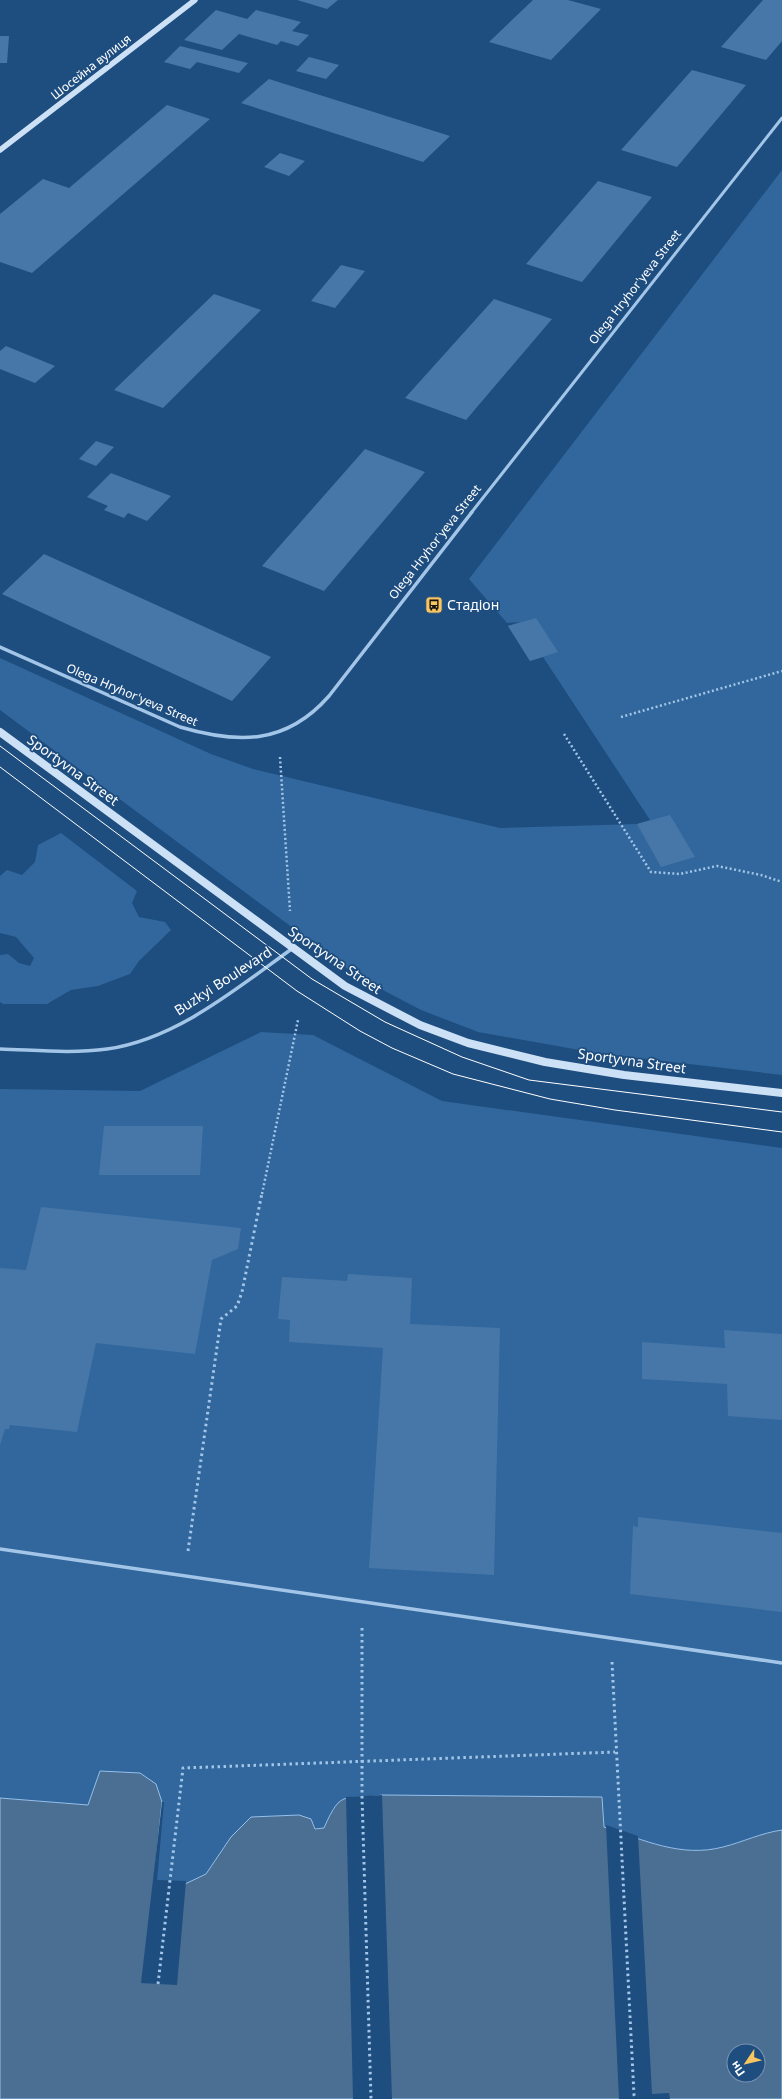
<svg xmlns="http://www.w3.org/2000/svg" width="782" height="2099" font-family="'Noto Sans',sans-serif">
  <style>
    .green { fill: #31679d }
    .water { fill: #4b6e93; stroke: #95c0ea; fill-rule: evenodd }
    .pier { fill: #1e4d7f }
    .building { fill: #4777a9 }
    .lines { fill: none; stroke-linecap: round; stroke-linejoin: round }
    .path-far1 { stroke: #a2c5e8; stroke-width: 2.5; stroke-dasharray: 2 2.5; stroke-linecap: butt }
    .path { stroke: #a2c5e8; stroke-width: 3; stroke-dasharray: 2.5 3.5; stroke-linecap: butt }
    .lane { stroke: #a2c5e8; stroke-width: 3.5 }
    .street-far1 { stroke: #a2c5e8; stroke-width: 3 }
    .street { stroke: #a2c5e8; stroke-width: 3.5 }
    .secondary-far1 { stroke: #cde1f6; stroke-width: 5.5 }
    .secondary { stroke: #cde1f6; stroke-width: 8 }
    .tram { stroke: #fff; stroke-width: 1 }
    .labels { text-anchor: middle; stroke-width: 3.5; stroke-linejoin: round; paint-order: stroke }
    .far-street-label { font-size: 12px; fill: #fff; stroke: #1e4d7f }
    .poi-label { font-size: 14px; fill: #fff; stroke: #1e4d7f; text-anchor: start }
    .street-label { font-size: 14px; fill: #fff; stroke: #1e4d7f }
  </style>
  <rect width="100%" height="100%" fill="#1e4d7f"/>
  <path class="green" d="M782,170V1075L596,1053L478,1032L421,1010L360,978L0,710V658L211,754L253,769L500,828L637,824L650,820L543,657L530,661L508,626L520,622L507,623L469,579Z
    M61,833L137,891L132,903L139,917L165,922L171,930L139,961L130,974L98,986L71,990L47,1004H3L0,1002V955L8,954L19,963L30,966L34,958L16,937L0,933V876L7,870L22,875L35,862L38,845Z
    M261,1032L313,1035L442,1101L782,1148V1830C761,1833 743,1842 723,1847C681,1858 644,1840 604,1827L602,1797L333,1808L324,1828L231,1837L206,1874L185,1884L154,1882L88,1805L0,1798V1089L140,1091Z"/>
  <path class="water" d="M100,1771L140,1773L156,1784L162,1802L154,1881L185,1884L206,1874L231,1837L251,1817L299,1815L311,1819L315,1829L324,1828C342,1786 345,1802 382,1795L602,1797L604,1827C644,1840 681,1858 723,1847C743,1842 761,1833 782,1830V2099H0V1798L88,1805ZM734,2051H758V2075H734Z"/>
  <path class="pier" d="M382,1795L392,2099H353L346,1797Z
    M162,1802H164L157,1880L186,1881L177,1985L141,1983Z
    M606,1825L638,1836L652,2094L669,2093L670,2099H619Z"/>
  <path class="building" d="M297,0H338L327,9Z
    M533,0H568L601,9L551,60L489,42Z
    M763,0H782V41L766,60L721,47Z
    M216,10L247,19L256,10L301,22L292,31L309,35L298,46L281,41L277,45L239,34L222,50L184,40Z
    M0,36H9L7,63H0Z
    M180,46L248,63L239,73L197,62L190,69L164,62Z
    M309,57L339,65L326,79L296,71Z
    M692,70L746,85L677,167L621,150Z
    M269,79L450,136L423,162L241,103Z
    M167,105L210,119L32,273L0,262V214L43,179L69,188Z
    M280,153L305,161L289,176L264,167Z
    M598,181L652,197L582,282L526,264Z
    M341,265L365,271L335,308L311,301Z
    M214,294L261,310L163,408L114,390Z
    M494,299L552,319L466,420L405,398Z
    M6,346L55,366L35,383L0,369V351Z
    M96,441L114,447L96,466L79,459Z
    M365,449L425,472L324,591L262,566Z
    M111,473L171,496L147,521L128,513L124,518L104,510L108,506L87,497Z
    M44,554L271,657L232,701L2,594Z
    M536,618L558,652L530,661L508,626Z
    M670,815L695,857L661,867L637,824Z
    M104,1126H203L200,1175H99Z
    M41,1207L241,1228L238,1249L212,1260L195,1354L96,1343L77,1432L10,1425L9,1429H5L0,1445V1268L26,1270Z
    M348,1274L412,1278L410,1324L500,1328L494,1575L369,1568L383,1348L289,1342L290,1320L278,1319L282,1277L347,1281Z
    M724,1330L782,1334V1420L728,1416L727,1384L642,1379V1342L725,1348Z
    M638,1517L782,1533V1612L630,1594L633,1526L638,1527Z"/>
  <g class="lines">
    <path class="path-far1" d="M621,717L782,671
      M564,734L651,872L680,874L717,866L761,875L782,882
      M280,757L290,911
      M262,1194L298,1020"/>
    <path class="path" d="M188,1551L221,1319L237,1306L242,1292L262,1193
      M362,1628V1796L371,2099
      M612,1662L634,2095L636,2099
      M158,1984L183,1768L615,1752"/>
    <path class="lane" d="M0,1549L782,1663"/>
    <path class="street-far1" d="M471,513L782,118"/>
    <path class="street" d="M0,647L180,727C238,744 286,745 329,696L472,512
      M0,1049C35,1050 71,1054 107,1049C177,1039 237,988 293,948"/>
    <path class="secondary-far1" d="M0,150L195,0"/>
    <path class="secondary" d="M0,732L345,986L420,1025L468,1043L545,1062L624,1075L782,1093"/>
    <path class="tram" d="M0,746L312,979L385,1022L462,1057L529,1080L782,1112
      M0,767L297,991L360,1031L392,1048L453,1074L550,1099L615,1110L782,1132"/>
  </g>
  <defs>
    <symbol id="bus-square" viewBox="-11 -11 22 22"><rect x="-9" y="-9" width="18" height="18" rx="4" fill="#f7c561" stroke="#1e4d7f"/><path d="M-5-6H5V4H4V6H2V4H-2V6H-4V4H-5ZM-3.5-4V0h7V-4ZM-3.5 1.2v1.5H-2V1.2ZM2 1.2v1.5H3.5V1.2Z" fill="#111"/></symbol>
  </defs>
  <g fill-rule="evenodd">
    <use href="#bus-square" x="424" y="595" width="20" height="20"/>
  </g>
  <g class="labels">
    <g class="far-street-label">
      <text transform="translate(91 67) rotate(-38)" y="4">Шосейна вулиця</text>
      <text transform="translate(635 287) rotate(-52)" y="4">Olega Hryhor'yeva Street</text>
      <text transform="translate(435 542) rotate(-52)" y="4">Olega Hryhor'yeva Street</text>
      <text transform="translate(132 695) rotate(23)" y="4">Olega Hryhor'yeva Street</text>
    </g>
    <g class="poi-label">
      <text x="447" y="610">Стадіон</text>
    </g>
    <g class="street-label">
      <text transform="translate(73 770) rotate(36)" y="5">Sportyvna Street</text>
      <text transform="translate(335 960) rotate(34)" y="5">Sportyvna Street</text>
      <text transform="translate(223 981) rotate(-33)" y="5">Buzkyi Boulevard</text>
      <text transform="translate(632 1061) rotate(8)" y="5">Sportyvna Street</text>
    </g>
  </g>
  <g transform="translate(746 2063) rotate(235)"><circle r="19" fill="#1e4d7f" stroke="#7894b2"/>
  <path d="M0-3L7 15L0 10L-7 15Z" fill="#f7c561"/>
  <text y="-6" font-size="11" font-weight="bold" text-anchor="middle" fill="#ffffff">Пн</text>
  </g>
</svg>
